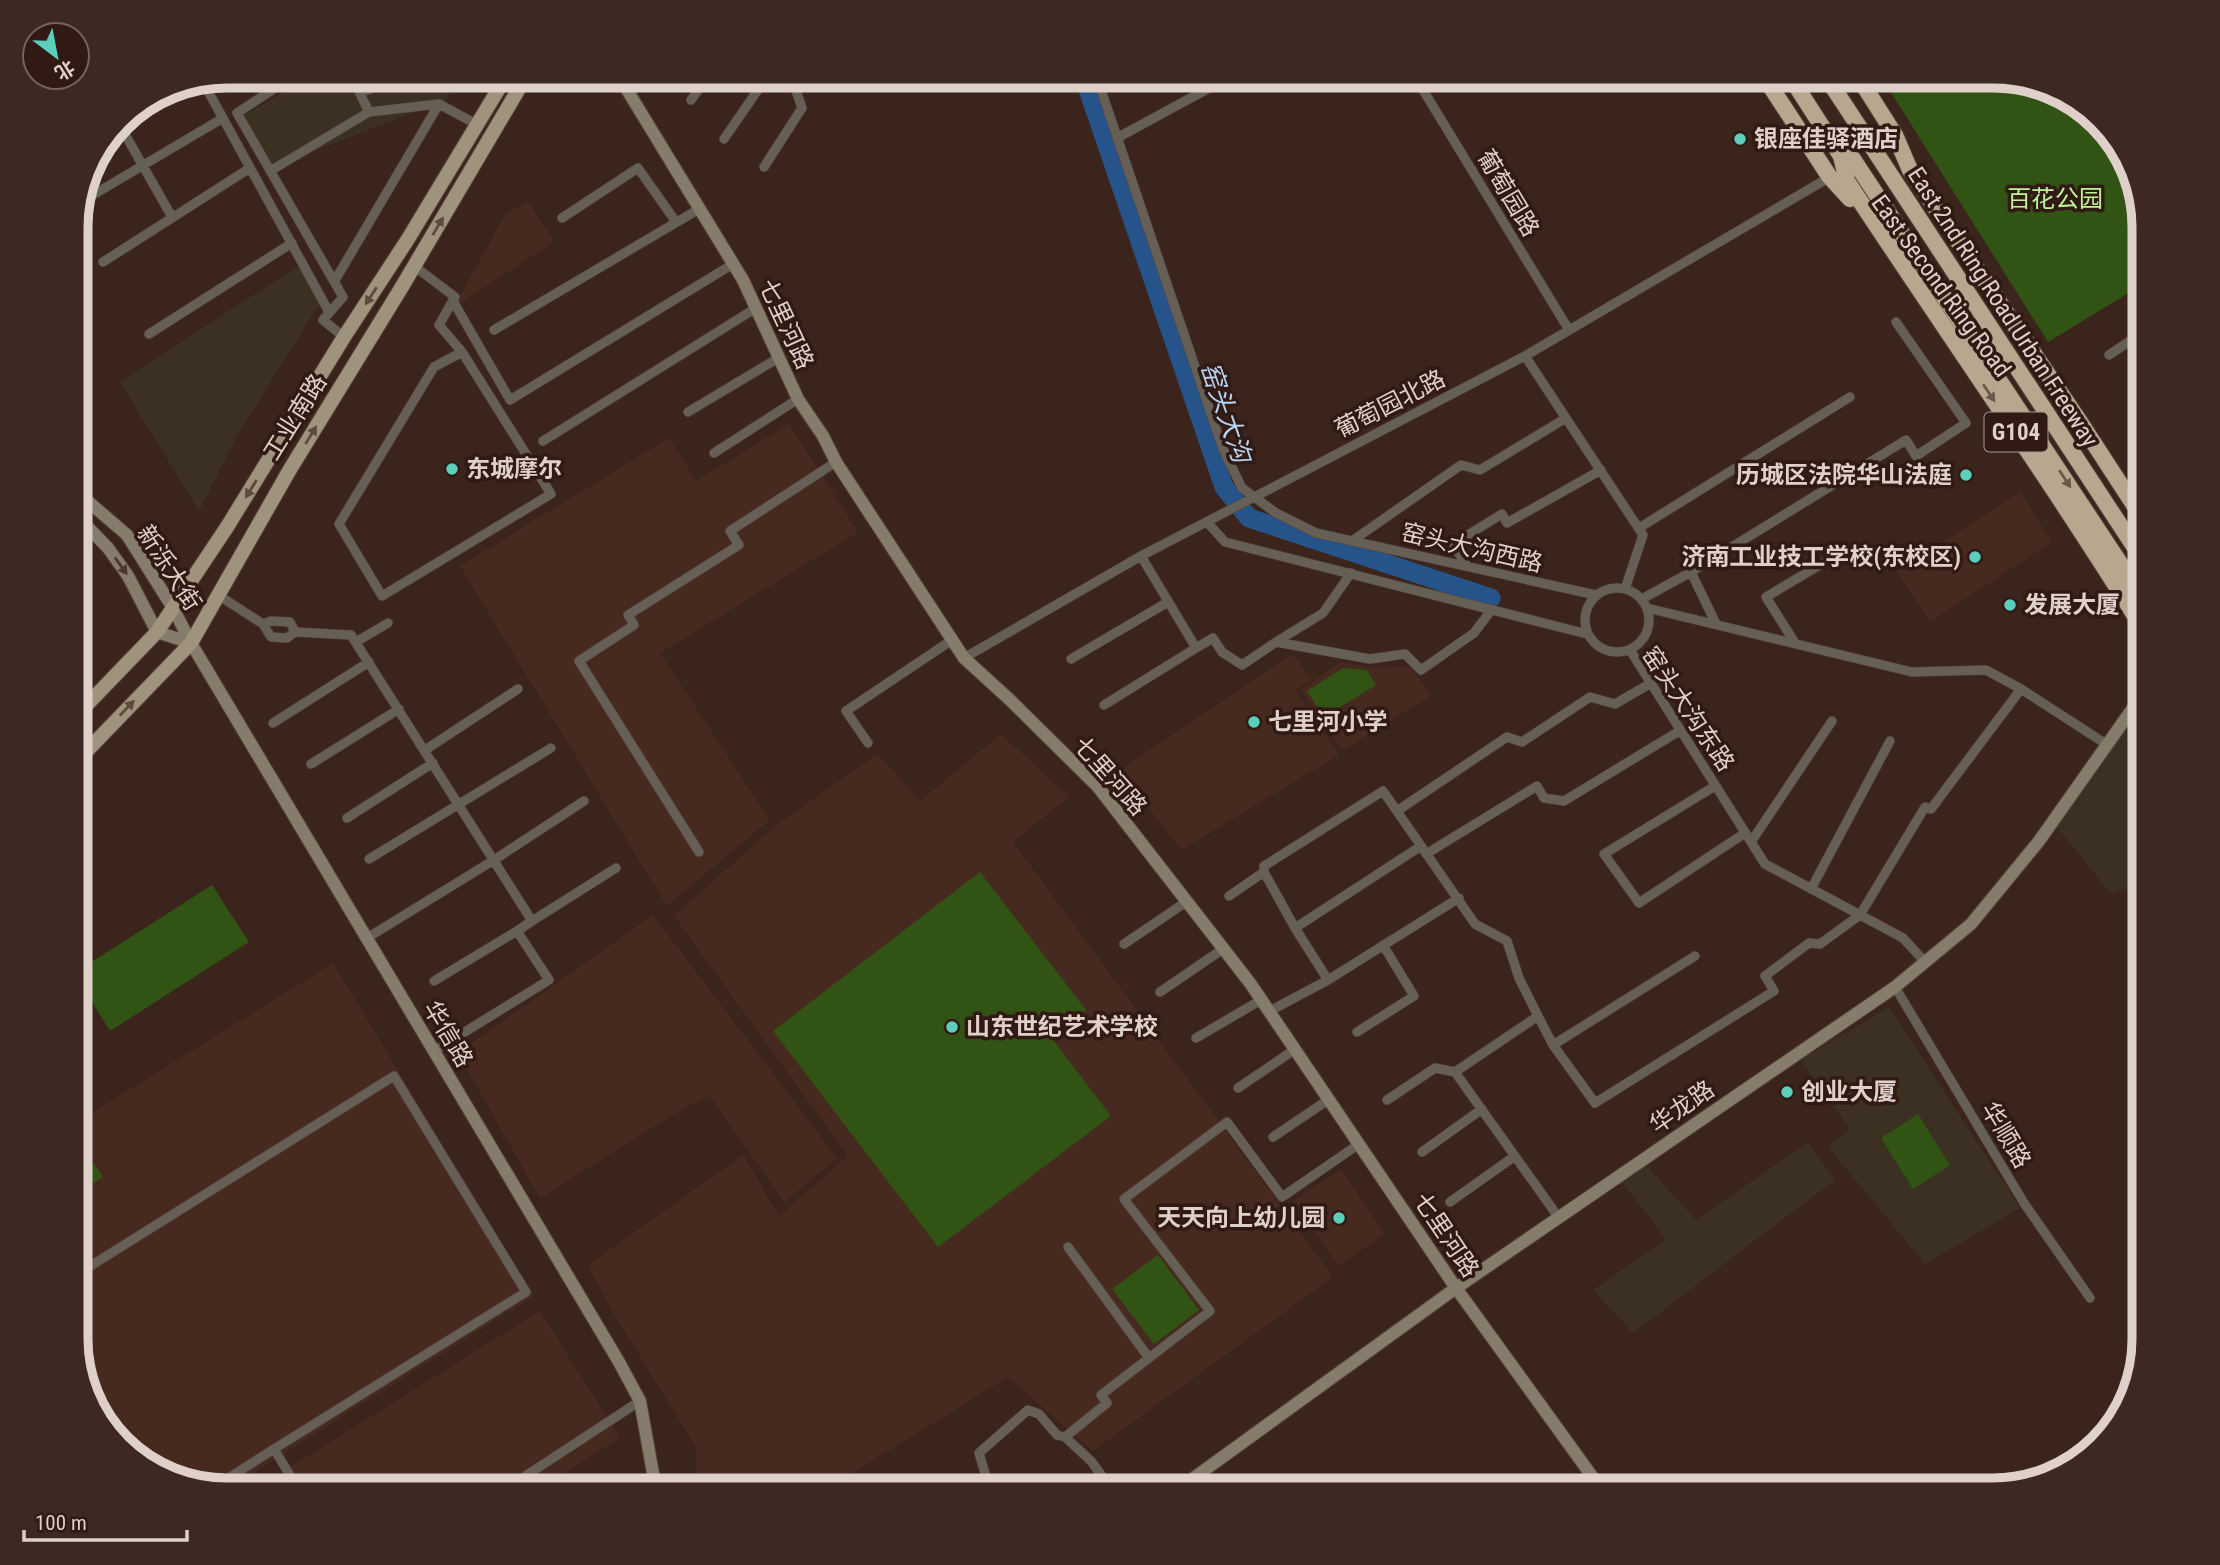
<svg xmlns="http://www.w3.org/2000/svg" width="2220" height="1565" font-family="'Roboto Condensed','Noto Sans SC',sans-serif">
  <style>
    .commercial { fill: #3b3021 }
    .built { fill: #472a1f }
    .green { fill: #315314 }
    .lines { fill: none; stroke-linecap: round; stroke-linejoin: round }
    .river { stroke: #26548a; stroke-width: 19 }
    .street-casing { stroke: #554038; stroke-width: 10 }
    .secondary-casing { stroke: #554038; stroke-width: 14 }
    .primary-casing { stroke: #554038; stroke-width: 16 }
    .highway-casing { stroke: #554038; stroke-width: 18 }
    .street { stroke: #655f55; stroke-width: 9 }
    .secondary { stroke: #867c6c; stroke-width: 12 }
    .primary { stroke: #9f937e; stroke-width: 14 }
    .highway { stroke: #b6a78e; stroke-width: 16 }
    .oneway { fill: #5c4a3e }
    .oneway2 { fill: #6c594a }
    .oneway3 { fill: #4a372e }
    .poi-dot { fill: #5bcebc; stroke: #301a13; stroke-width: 2.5 }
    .labels { text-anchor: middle; stroke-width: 7; stroke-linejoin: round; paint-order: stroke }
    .shield { fill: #301a13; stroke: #aa9993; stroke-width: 2 }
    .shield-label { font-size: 23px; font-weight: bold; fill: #dfd0ca }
    .poi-label { font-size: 24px; font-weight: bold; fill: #dfd0ca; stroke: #301a13; text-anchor: start }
    .street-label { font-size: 24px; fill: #dfd0ca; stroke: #301a13 }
    .park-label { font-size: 24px; fill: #bdf497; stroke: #301a13 }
    .water-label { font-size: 26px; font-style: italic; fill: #b7d1f1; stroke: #301a13 }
    .rim { fill: none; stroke: #dfd0ca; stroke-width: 9 }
  </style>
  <rect width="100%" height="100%" fill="#3b241c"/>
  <path class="commercial" d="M312,75H460L446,100L270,168L238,119Z
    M301,264L321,301L237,436L199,511L120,382Z
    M2139,723L2145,727V877L2138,883L2111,894L2055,825L2126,726Z
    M1889,1007L2020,1208L1925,1264L1828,1147L1850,1129L1800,1060Z
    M1808,1142L1835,1180L1633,1333L1593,1290L1666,1239L1621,1181L1646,1165L1696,1220Z"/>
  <path class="built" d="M528,202L554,242L453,308L507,212Z
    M789,424L858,532L660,653L770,820L667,906L460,566L669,438L696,481Z
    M2020,492L2052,542L1930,622L1897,572Z
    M1293,654L1312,679L1295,690L1339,755L1181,850L1120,770Z
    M1340,662L1372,668L1409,666L1432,695L1343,750L1301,690Z
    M1001,734L1069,797L1013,842L1333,1277L1093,1451L1008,1377L825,1490H696V1447L612,1311L588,1265L743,1155L779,1216L848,1156L674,916L776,825L878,754L920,801Z
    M653,915L837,1158L784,1202L710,1096L682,1109L540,1198L458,1053Z
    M333,963L534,1296L226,1490L142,1464L95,1414L76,1348V1123Z
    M1341,1169L1385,1234L1338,1266L1294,1201Z
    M540,1311L620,1438L538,1490H254Z"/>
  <path class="green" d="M1880,75H1993L2078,101L2129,159L2145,226V283L2048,342Z
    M1343,668L1367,670L1376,685L1324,717L1307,691Z
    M980,872L1086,1010L1051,1037L1111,1116L938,1247L773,1031Z
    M212,885L249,942L110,1031L76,976V972Z
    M1918,1114L1950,1165L1913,1189L1881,1138Z
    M76,1137L103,1177L76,1194Z
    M1158,1255L1199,1310L1154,1344L1112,1289Z"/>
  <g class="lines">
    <path class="river" d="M1083,75L1224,487L1249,518L1491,598"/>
    <defs>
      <path id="street" d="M295,75L237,113L343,297L323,320L344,337
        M351,75L369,112
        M362,75L367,90L412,75
        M1096,75L1223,449L1242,488L1276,513L1316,533L1596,595
        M1414,75L1569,330
        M202,80L329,312
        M691,100L709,75
        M118,122L172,217
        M1117,138L1233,75
        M724,139L768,75
        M764,167L802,108L793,82L782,75
        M270,171L369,112L439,104L478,125
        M81,202L223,118
        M562,218L638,168L676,222
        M103,262L250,168
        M414,266L455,297L439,325L462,352
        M334,282L439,104
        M453,301L510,400L733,264
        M494,330L699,209
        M149,334L292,243
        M462,352L551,494L382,596L339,524L434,367Z
        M2109,355L2145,331
        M1525,356L1643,535L1625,589
        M688,412L780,357
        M543,441L756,308
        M714,453L798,399
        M1207,522L1225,542L1587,634
        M1639,528L1850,397
        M1352,541L1461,465L1480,470L1566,418
        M1141,556L1196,648L1213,638L1222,652L1242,665L1276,642L1370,659L1405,654L1421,670L1474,633L1492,609
        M1467,566L1453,544L1502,514L1507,523L1601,470
        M1585 620a32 32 0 1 1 64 0a32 32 0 1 1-64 0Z
        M218,595L263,624L271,621L290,622L295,632L351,635L532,921L517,931L549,980L434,1051
        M1642,599L1691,572
        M1647,608L1912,672L1986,670L2021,689L2106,744
        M263,624L271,637L287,638L295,632
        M1716,624L1691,572L1906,440L1916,456L1966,423L1896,322
        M356,642L388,623
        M1276,642L1323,613L1351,573
        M1795,643L1766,597L1845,550
        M1630,650L1765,864L1903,938L1925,962
        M964,658L1141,556L1525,356L1830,177
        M1071,659L1168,602
        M1104,705L1196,648
        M273,723L369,662
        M868,743L846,711L952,640
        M425,750L518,689
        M311,764L399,709
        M1715,786L1604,854L1639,903L1745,833
        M1397,811L1507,737L1522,742L1590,697L1615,704L1651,683
        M347,818L433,763
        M1751,842L1832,721
        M699,852L579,661L634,625L628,615L739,545L730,531L836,462
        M1426,854L1537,786L1544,798L1564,801L1681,730
        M369,859L551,748
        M1264,872V866L1383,791L1475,924L1507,941L1519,978L1538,1016L1455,1072L1559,1218
        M1811,889L1890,741
        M1229,896L1264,872L1295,928
        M532,921L616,868
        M367,938L494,860L584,801
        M1124,944L1186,902
        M1328,980L1295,928L1421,846
        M434,981L517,931
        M1895,987L2024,1203L2090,1298
        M1160,992L1223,949
        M1268,1012L1328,980L1459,898
        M1538,1016L1553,1045L1595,1103L1774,991L1765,976L1809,943L1820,944L1860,915L1925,807L1931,809L2021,689
        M1357,1032L1414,996L1383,945
        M1196,1038L1261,1000
        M1553,1045L1695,956
        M1238,1088L1294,1050
        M1387,1100L1435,1068L1455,1072
        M1273,1137L1328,1100
        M1422,1152L1482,1109
        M1450,1202L1515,1156
        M1068,1247L1149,1358
        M76,1275L394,1076L526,1292L274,1449
        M1065,1437L1091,1461L1112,1490
        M216,1486L274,1449L299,1490
        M504,1490L640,1401
        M990,1490L979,1453L1028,1410L1039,1414L1057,1435L1065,1437L1107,1403L1101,1395L1210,1311L1124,1199L1227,1122L1282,1197L1359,1144"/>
      <path id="secondary" d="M618,75L743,280L798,399L823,436L836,462L964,658L1009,699L1098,787L1250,983L1456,1288L1602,1490
        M76,491L127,535L173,608L191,643L619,1362L640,1401L656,1490
        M76,515L108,548L128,576L157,632L191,643
        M1177,1490L1456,1288L1895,987L1971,924L2039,841L2145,691"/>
      <path id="primary" d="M76,716L157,632L227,527L344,337L408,239L507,75
        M76,762L191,643L289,471L403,285L527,75"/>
      <path id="highway" d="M1763,75L1829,176L1850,199
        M1789,75L1841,156L1847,181C1946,332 2050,479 2145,632
        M1825,75L2145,563
        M1857,75L1895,135L1910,170L2080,422L2145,522
        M1843,144L2145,601"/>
    </defs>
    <use href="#street" class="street-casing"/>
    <use href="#secondary" class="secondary-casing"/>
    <use href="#primary" class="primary-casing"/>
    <use href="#highway" class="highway-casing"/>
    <use href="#street" class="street"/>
    <use href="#secondary" class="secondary"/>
    <use href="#primary" class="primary"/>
    <use href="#highway" class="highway"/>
  </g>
  <defs><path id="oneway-solid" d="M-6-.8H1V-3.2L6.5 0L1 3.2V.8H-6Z" transform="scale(1.75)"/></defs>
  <g class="oneway">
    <use href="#oneway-solid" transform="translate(438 226) rotate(-60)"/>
    <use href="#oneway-solid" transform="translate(371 296) rotate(123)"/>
    <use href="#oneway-solid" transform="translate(311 435) rotate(-58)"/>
    <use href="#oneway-solid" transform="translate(251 489) rotate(122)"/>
    <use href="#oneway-solid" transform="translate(127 708) rotate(-46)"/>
  </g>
  <g class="oneway2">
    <use href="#oneway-solid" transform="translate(1989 393) rotate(56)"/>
    <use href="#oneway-solid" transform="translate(2065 479) rotate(57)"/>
  </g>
  <use class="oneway3" href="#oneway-solid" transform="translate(121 566) rotate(54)"/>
  <g class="poi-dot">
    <circle cx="1740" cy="139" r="7"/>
    <circle cx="452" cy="469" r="7"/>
    <circle cx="1966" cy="475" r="7"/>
    <circle cx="1975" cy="557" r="7"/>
    <circle cx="2010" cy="605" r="7"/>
    <circle cx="1254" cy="722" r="7"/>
    <circle cx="952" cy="1027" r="7"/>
    <circle cx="1787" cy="1092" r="7"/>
    <circle cx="1339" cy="1218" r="7"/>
  </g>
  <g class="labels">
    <rect class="shield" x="1984.5" y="412.5" width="63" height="39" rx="5"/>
    <g class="shield-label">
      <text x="2016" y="440">G104</text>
    </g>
    <g class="poi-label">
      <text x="1754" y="147">银座佳驿酒店</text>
      <text x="466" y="477">东城摩尔</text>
      <text x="1952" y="483" text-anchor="end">历城区法院华山法庭</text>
      <text x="1961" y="565" text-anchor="end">济南工业技工学校(东校区)</text>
      <text x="2024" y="613">发展大厦</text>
      <text x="1268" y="730">七里河小学</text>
      <text x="966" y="1035">山东世纪艺术学校</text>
      <text x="1801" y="1100">创业大厦</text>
      <text x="1325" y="1226" text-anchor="end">天天向上幼儿园</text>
    </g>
    <g class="street-label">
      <text transform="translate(1508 193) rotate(59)" y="8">葡萄园路</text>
      <text transform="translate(1941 286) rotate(54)" y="8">East Second Ring Road</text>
      <text transform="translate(2003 307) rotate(57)" y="8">East 2nd Ring Road Urban Freeway</text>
      <text transform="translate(786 324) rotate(65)" y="8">七里河路</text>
      <text transform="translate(1390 404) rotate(-27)" y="8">葡萄园北路</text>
      <text transform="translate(295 417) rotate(-58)" y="8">工业南路</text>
      <text transform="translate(1472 548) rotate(13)" y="8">窑头大沟西路</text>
      <text transform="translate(169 568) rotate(57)" y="8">新泺大街</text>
      <text transform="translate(1688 709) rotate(56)" y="8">窑头大沟东路</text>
      <text transform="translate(1110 776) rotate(48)" y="8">七里河路</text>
      <text transform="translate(448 1034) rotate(59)" y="8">华信路</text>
      <text transform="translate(1682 1107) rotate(-35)" y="8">华龙路</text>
      <text transform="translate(2006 1135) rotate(59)" y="8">华顺路</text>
      <text transform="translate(1446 1235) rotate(56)" y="8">七里河路</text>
    </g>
    <g class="park-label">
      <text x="2055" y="207">百花公园</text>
    </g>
    <g class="water-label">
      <text transform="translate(1226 412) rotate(71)" y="9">窑头大沟</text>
    </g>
  </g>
  <path d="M0 0H2220V1565H0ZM227 88H1993A139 139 0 0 1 2132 227V1339A139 139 0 0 1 1993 1478H227A139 139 0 0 1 88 1339V227A139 139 0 0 1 227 88Z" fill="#3e2922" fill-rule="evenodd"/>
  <path class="rim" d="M227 88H1993A139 139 0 0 1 2132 227V1339A139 139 0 0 1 1993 1478H227A139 139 0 0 1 88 1339V227A139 139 0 0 1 227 88Z"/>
  <g transform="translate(56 56) rotate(148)"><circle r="33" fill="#301a13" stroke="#76635c" stroke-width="2"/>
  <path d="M0-5L12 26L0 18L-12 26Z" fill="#5bcebc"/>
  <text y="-10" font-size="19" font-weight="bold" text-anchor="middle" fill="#dfd0ca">北</text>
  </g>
  <path d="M24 1530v10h163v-10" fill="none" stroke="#dfd0ca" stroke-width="3.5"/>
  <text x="35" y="1530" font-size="21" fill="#dfd0ca" stroke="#301a13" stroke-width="5" paint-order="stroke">100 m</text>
</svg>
